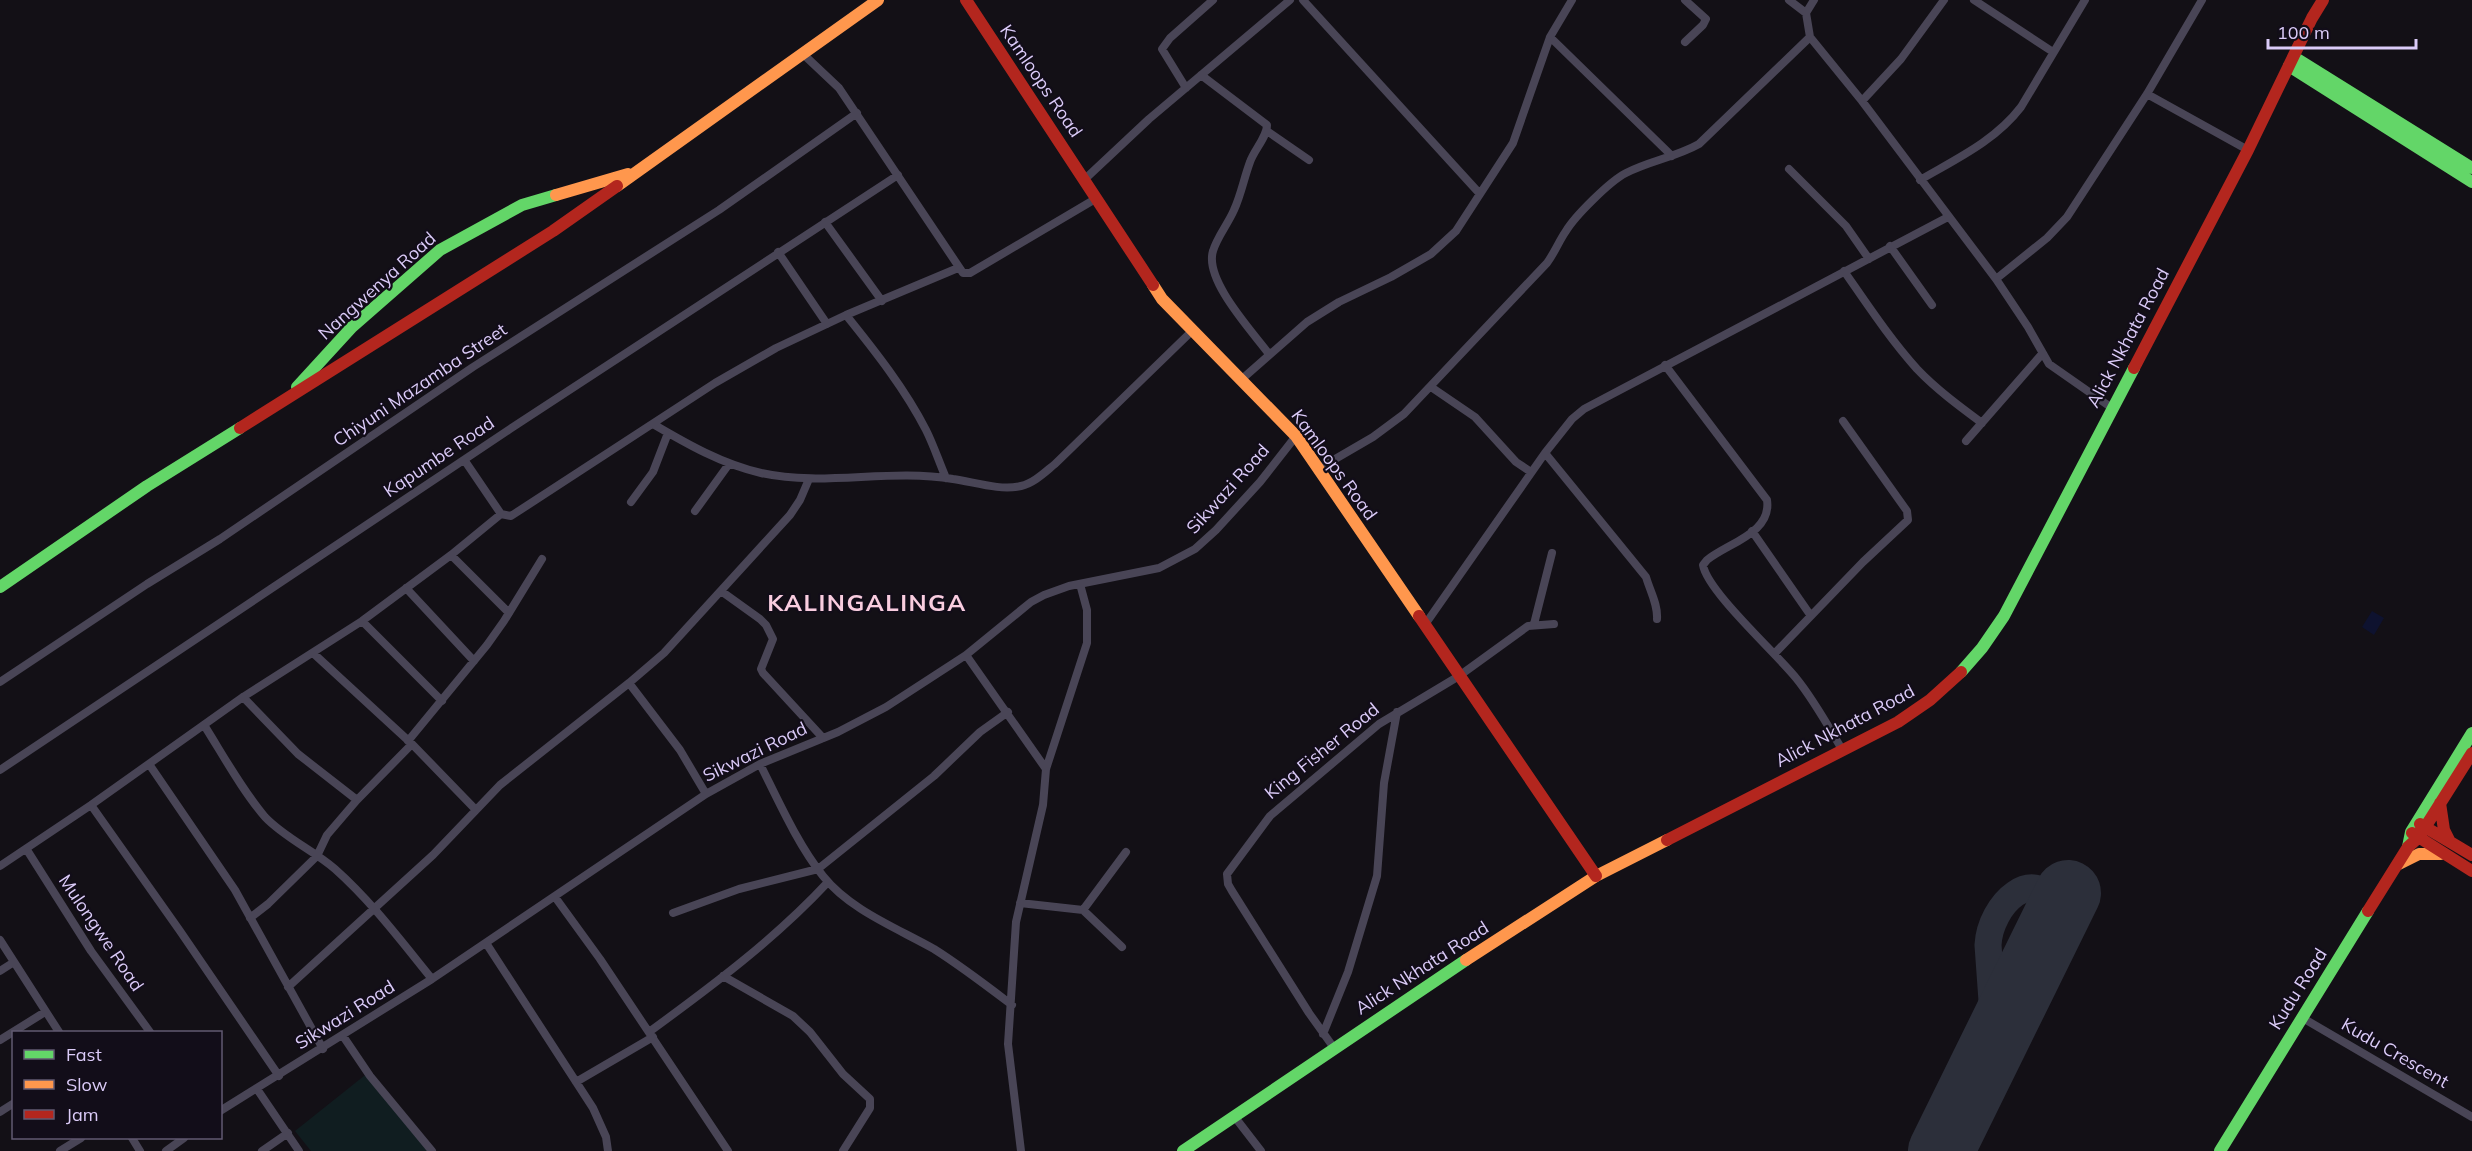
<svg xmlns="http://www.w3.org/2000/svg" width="2472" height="1151" font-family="Mulish,sans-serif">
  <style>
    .green { fill: #101d20 }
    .water { fill: #0e122f }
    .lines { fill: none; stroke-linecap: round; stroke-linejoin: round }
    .taxiway { stroke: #2c2f3a; stroke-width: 27 }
    .runway { stroke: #2c2f3a; stroke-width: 66 }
    .street { stroke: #494556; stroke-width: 8 }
    .fast { stroke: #63d668; stroke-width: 12 }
    .slow { stroke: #ff974d; stroke-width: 12 }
    .jam { stroke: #b3261e; stroke-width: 12 }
    .labels { text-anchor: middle; stroke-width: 4.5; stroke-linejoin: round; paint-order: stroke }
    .street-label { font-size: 18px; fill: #dbcbf8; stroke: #120d19 }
    .district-label { font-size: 24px; font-weight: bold; letter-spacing: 1.5px; fill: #f9cddf; stroke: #120d19 }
  </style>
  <rect width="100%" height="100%" fill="#131016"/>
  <path class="green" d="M369,1072L432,1151H311L295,1131Z"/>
  <path class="water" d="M2372,611L2384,618L2374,635L2362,627Z"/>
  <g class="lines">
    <path class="taxiway" d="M1995,1042L1988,945C1990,905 2035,860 2059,910"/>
    <path class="runway" d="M1941,1151L2068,893"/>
    <path class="street" d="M1303,0L1480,194
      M1685,0L1706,19L1703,25L1685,42
      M1789,0L1806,13L1810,37L1862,101L1996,279L2028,327L2049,364L2112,408
      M1974,0L2053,52
      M1806,13L1814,0
      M1550,37L1672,156
      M803,54L839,88L963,273H970L1097,198
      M1201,75L1267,125C1267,137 1254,150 1250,162C1244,178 1241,195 1234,210C1228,224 1217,237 1213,251C1204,280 1252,331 1269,354
      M1186,88L1162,49L1170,38L1213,0
      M2147,94L2248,150
      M1862,101L1901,59L1944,0
      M1267,131L1309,160
      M1789,169L1846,226L1869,259
      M1085,179L1149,119L1290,0
      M1920,180C1956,159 1995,141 2021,107L2085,0
      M825,222L882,301
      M1890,246L1932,305
      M778,252L827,324
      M1844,271C1867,304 1890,339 1917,369C1936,389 1959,406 1982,423
      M1996,279L2047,238L2067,217L2147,94L2202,0
      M846,315C875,351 905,389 926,430C934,446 939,462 946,478
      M1665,365L1767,500C1772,533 1728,543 1707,560L1703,565C1707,591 1776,653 1796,678C1814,700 1828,726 1843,751
      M1242,379L1307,322L1339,302L1391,277L1431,254L1456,231L1513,143L1550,37L1572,0
      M1431,387L1475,417L1516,462L1531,472
      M653,424C687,444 722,464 761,473C824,487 889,468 953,479C974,482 1000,491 1021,486C1034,483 1045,472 1055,464L1193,330
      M1966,441L2042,354
      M1545,453L1646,577C1650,591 1658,604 1657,619
      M465,461L501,514L511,516L715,383L776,348L846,315L958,268
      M1318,469L1373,437L1404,414L1547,263C1555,252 1559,241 1566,231C1575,216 1610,181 1626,173C1649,161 1676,157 1699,144L1810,37
      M631,502L653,472L668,433
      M695,511L729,464
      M1752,531L1811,616
      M451,555L509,613
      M406,588L474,661
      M721,591L760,619L766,625L773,639L761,669L763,673L823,738
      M362,621L442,701
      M1534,624L1552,553
      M1424,626L1545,453L1572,419L1584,409L1948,217
      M313,653L412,744L475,809
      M1775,653L1863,562L1908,520L1907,511L1843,421
      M966,655L1046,769
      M0,682L147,584L220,539L473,367L719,210L857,113
      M629,683L680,750L706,794
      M243,697L298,754L357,800
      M204,725C223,755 242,790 265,817C285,838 313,850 335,869C372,902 401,941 432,979
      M408,741L487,645L504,621L542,559
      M149,764L235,890L323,1049
      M760,764C778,800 798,845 823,876C850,910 897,928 934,949C961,966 987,986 1012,1005
      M0,770L510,429L898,175
      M91,805L180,931L279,1076
      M27,850L91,951L150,1032
      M0,866L91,805L243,697L362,621L451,555L501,514
      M555,897L600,959L728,1151
      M1020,903L1083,910L1122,947
      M1083,910L1126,852
      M673,913L739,889L818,869L934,776L980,732L1008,712
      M250,918L268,904L317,856L327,835L357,800L412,744
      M0,940L59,1032
      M486,943L593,1108L606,1137L608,1151
      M0,971L14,962
      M723,976L793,1016L810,1032L843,1074L870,1099V1108L843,1151
      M288,987L433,855L500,785L629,683L664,653L790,515L800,500L809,479
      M2301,1017L2472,1117
      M649,1032C712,986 775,939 828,882
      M1323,1034L1348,972L1377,876L1384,783L1397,712
      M343,1036L370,1076L432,1151
      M0,1040L45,1012
      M1334,1048L1309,1013L1232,891L1228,884L1227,874L1270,816L1379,724L1459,676L1528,626L1554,624
      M576,1082L653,1037
      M257,1089L299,1151
      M220,1111L432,979L706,794L760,764L838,732L886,707L966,655L1031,602L1044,595L1069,586L1159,568L1195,549L1216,530L1260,482L1296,436
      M0,1112L14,1103
      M1234,1116L1261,1151
      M132,1138L140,1151
      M60,1151L81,1138
      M166,1151L184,1138
      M262,1151L288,1133
      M1021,1151L1008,1044L1016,922L1043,805L1046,769L1087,643V610L1080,584"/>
    <path class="fast" d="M2294,57L2472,168
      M2289,66L2472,182
      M297,387L352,327L440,250L522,205L556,195
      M0,587L147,486L240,428
      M1961,672L1982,648L2004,616L2134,368
      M2408,847L2411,832L2472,733
      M1183,1151L1466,960
      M2220,1151L2368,911"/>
    <path class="slow" d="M617,186L878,0
      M556,195L628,174
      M1153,285L1162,299L1296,436L1419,616
      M2399,864L2419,854H2441
      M1466,960L1596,876L1667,840"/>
    <path class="jam" d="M966,0L1153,285
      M2134,368L2248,150L2312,18L2323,0
      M240,428L553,231L617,186
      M1419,616L1596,876
      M2440,803L2444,830L2450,842
      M2420,824L2472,855
      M2412,833L2472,871
      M1667,840L1898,722L1930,700L1961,672
      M2368,911L2408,847L2419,837L2472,753"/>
  </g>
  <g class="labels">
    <g class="street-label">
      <text transform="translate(1041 81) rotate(56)" y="6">Kamloops Road</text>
      <text transform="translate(377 286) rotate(-42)" y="6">Nangwenya Road</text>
      <text transform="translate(2128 338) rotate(-62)" y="6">Alick Nkhata Road</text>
      <text transform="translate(420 385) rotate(-34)" y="6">Chiyuni Mazamba Street</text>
      <text transform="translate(439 457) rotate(-34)" y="6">Kapumbe Road</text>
      <text transform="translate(1334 465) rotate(54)" y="6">Kamloops Road</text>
      <text transform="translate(1228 489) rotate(-48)" y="6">Sikwazi Road</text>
      <text transform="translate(1845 726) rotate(-28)" y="6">Alick Nkhata Road</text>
      <text transform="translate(1322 751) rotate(-39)" y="6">King Fisher Road</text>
      <text transform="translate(755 752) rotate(-26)" y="6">Sikwazi Road</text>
      <text transform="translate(101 933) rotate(56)" y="6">Mulongwe Road</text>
      <text transform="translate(1422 968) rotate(-33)" y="6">Alick Nkhata Road</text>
      <text transform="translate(2298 989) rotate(-58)" y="6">Kudu Road</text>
      <text transform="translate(345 1015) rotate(-32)" y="6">Sikwazi Road</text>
      <text transform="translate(2395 1053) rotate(30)" y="6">Kudu Crescent</text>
    </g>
    <g class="district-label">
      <text x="867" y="611">KALINGALINGA</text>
    </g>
  </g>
  <rect x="12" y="1031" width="210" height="108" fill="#120d19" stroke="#625972" stroke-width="1.5"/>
  <rect x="24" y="1050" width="30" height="9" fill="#63d668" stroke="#625972" stroke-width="1.5"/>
  <text x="66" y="1061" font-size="18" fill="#dbcbf8">Fast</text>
  <rect x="24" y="1080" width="30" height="9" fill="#ff974d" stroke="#625972" stroke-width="1.5"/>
  <text x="66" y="1091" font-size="18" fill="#dbcbf8">Slow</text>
  <rect x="24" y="1110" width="30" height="9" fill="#b3261e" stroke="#625972" stroke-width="1.5"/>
  <text x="66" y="1121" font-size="18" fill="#dbcbf8">Jam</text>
  <path d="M2268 39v9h148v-9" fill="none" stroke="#dbcbf8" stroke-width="3"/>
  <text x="2277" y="39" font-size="18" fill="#dbcbf8" stroke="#120d19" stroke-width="4.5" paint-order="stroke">100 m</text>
</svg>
